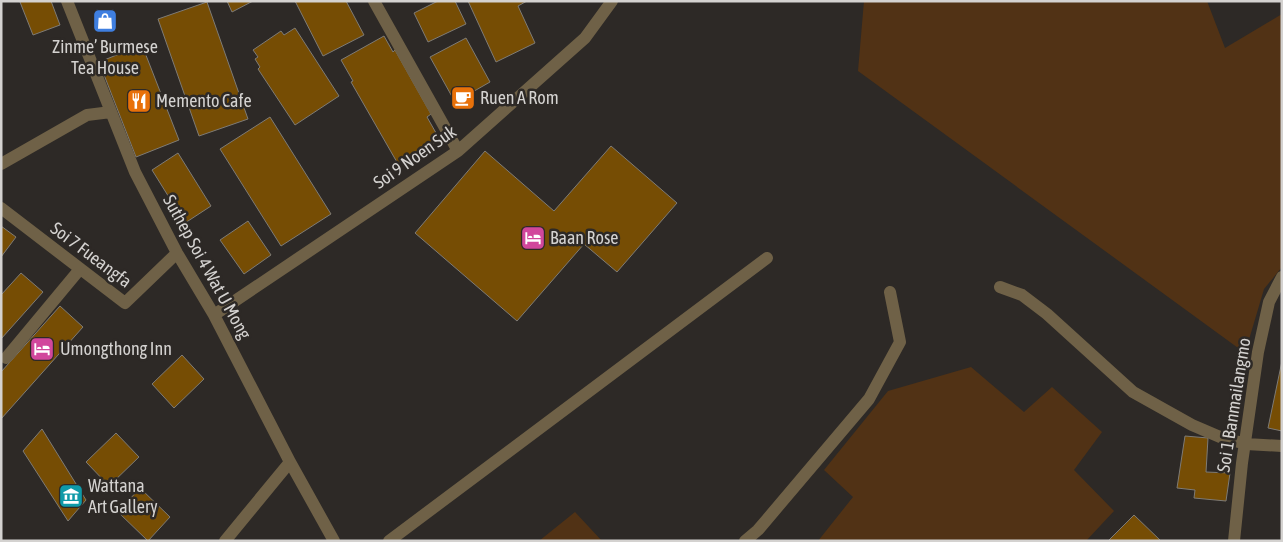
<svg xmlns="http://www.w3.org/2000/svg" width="1283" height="542" font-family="'Asap Condensed',sans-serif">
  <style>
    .green { fill: #513215 }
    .building { fill: #764d04; stroke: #7e7b76 }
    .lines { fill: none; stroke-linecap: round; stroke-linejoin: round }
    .minor { stroke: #6f6147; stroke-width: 12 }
    .labels { text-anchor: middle; stroke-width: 5; stroke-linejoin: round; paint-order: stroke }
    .poi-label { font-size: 18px; fill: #d4d2d0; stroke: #2d2926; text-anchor: start }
    .street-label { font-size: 18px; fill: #d4d2d0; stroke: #2d2926 }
  </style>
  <rect width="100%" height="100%" fill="#2d2926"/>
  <path class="green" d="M864,1H1207L1225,48L1282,14V267L1264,289L1245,353L858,71Z
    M971,367L1024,412L1052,387L1102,432L1074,470L1114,511L1086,541H818L853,497L824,470L888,391Z
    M575,512L602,541H539Z"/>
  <path class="building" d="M22,1H51L60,25L33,35L20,2Z
    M227,1H253L232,12Z
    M295,1H346L364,35L323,56Z
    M438,1H455L466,24L428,42L414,13Z
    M468,1H527L518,6L535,43L496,62Z
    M207,2L248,119L199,136L158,19Z
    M295,28L339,96L295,125L258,69L260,67L255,59L258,57L253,50L281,31L284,35Z
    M384,36L393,52L395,50L431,114L427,117L440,140L398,164L351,82L353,81L341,60Z
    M466,38L490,82L455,102L430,57Z
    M142,45L179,140L136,157L99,62Z
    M270,117L331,214L281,246L220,149Z
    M611,146L677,203L617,272L584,244L517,321L415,233L485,151L554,211Z
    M178,153L211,206L185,223L152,170Z
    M248,221L271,255L244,274L220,240Z
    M1,226L16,237L1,257Z
    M21,273L43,292L1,339V295Z
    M60,306L83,327L1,419V372Z
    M182,355L204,379L174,408L152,384Z
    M1282,361V431L1268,428Z
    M42,429L86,500L68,521L23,451Z
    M116,433L139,457L109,486L86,462Z
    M1185,436L1208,438L1206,472L1230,473L1226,501L1194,498L1195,490L1177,488Z
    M140,488L170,517L148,541L118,512Z
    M1134,515L1161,541H1108Z"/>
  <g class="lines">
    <path class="minor" d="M67,1L135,172L177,253L214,315L290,462L334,541
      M374,1L458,151
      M1,164L87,115L111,112
      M1,208L125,303L177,253
      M1000,287L1022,295L1047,314L1133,392L1192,425L1220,437L1246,444L1282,446
      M214,315L458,151L585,38L612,1
      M6,358L80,269
      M225,541L290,462
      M389,541L767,258
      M745,541L758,530L869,399L900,342L890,292
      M1234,541L1242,463L1258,352L1269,302L1282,277"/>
  </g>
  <defs>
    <symbol id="shop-square" viewBox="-11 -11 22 22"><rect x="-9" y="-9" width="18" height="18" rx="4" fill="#3f7fe0" stroke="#2d2926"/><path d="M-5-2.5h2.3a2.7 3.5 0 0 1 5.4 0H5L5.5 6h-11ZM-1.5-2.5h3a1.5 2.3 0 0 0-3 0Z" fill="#fff"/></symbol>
    <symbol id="cafe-square" viewBox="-11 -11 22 22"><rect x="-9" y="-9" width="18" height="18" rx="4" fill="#e8710a" stroke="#2d2926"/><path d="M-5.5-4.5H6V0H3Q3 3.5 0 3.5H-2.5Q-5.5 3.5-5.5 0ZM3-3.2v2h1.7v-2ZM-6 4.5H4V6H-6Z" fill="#fff"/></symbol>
    <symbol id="restaurant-square" viewBox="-11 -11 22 22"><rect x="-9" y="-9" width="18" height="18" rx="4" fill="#e8710a" stroke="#2d2926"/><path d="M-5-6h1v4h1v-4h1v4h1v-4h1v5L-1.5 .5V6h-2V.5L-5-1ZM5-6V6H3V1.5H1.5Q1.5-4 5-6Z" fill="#fff"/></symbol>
    <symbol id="hotel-square" viewBox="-11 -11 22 22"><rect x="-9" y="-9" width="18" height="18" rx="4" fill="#d1479c" stroke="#2d2926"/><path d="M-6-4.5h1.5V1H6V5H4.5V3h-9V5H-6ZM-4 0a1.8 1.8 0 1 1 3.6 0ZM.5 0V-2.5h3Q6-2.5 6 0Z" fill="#fff"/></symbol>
    <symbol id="museum-square" viewBox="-11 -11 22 22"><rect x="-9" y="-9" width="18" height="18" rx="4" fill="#0f9aa8" stroke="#2d2926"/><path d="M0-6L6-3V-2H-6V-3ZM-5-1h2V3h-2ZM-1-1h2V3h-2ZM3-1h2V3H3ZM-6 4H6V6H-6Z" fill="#fff"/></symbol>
  </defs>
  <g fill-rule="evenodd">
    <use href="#shop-square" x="91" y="7" width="28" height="28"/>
    <use href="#cafe-square" x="449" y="84" width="28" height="28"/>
    <use href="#restaurant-square" x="125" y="87" width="28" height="28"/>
    <use href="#hotel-square" x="519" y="224" width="28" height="28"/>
    <use href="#hotel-square" x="28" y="335" width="28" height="28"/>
    <use href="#museum-square" x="57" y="482" width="28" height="28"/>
  </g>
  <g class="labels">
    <g class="poi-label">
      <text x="105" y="53" text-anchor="middle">Zinme’ Burmese<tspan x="105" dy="21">Tea House</tspan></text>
      <text x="480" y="104">Ruen A Rom</text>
      <text x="156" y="107">Memento Cafe</text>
      <text x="550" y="244">Baan Rose</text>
      <text x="60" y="355">Umongthong Inn</text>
      <text x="88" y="492">Wattana<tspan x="88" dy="21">Art Gallery</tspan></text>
    </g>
    <g class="street-label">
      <text transform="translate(415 157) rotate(-35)" y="6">Soi 9 Noen Suk</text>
      <text transform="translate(91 255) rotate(37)" y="6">Soi 7 Fueangfa</text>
      <text transform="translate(207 267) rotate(61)" y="6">Suthep Soi 4 Wat U Mong</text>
      <text transform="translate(1234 405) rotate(-81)" y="6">Soi 1 Banmailangmo</text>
    </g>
  </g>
  <rect width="1283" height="542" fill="none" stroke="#d4d2d0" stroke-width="5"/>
</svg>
